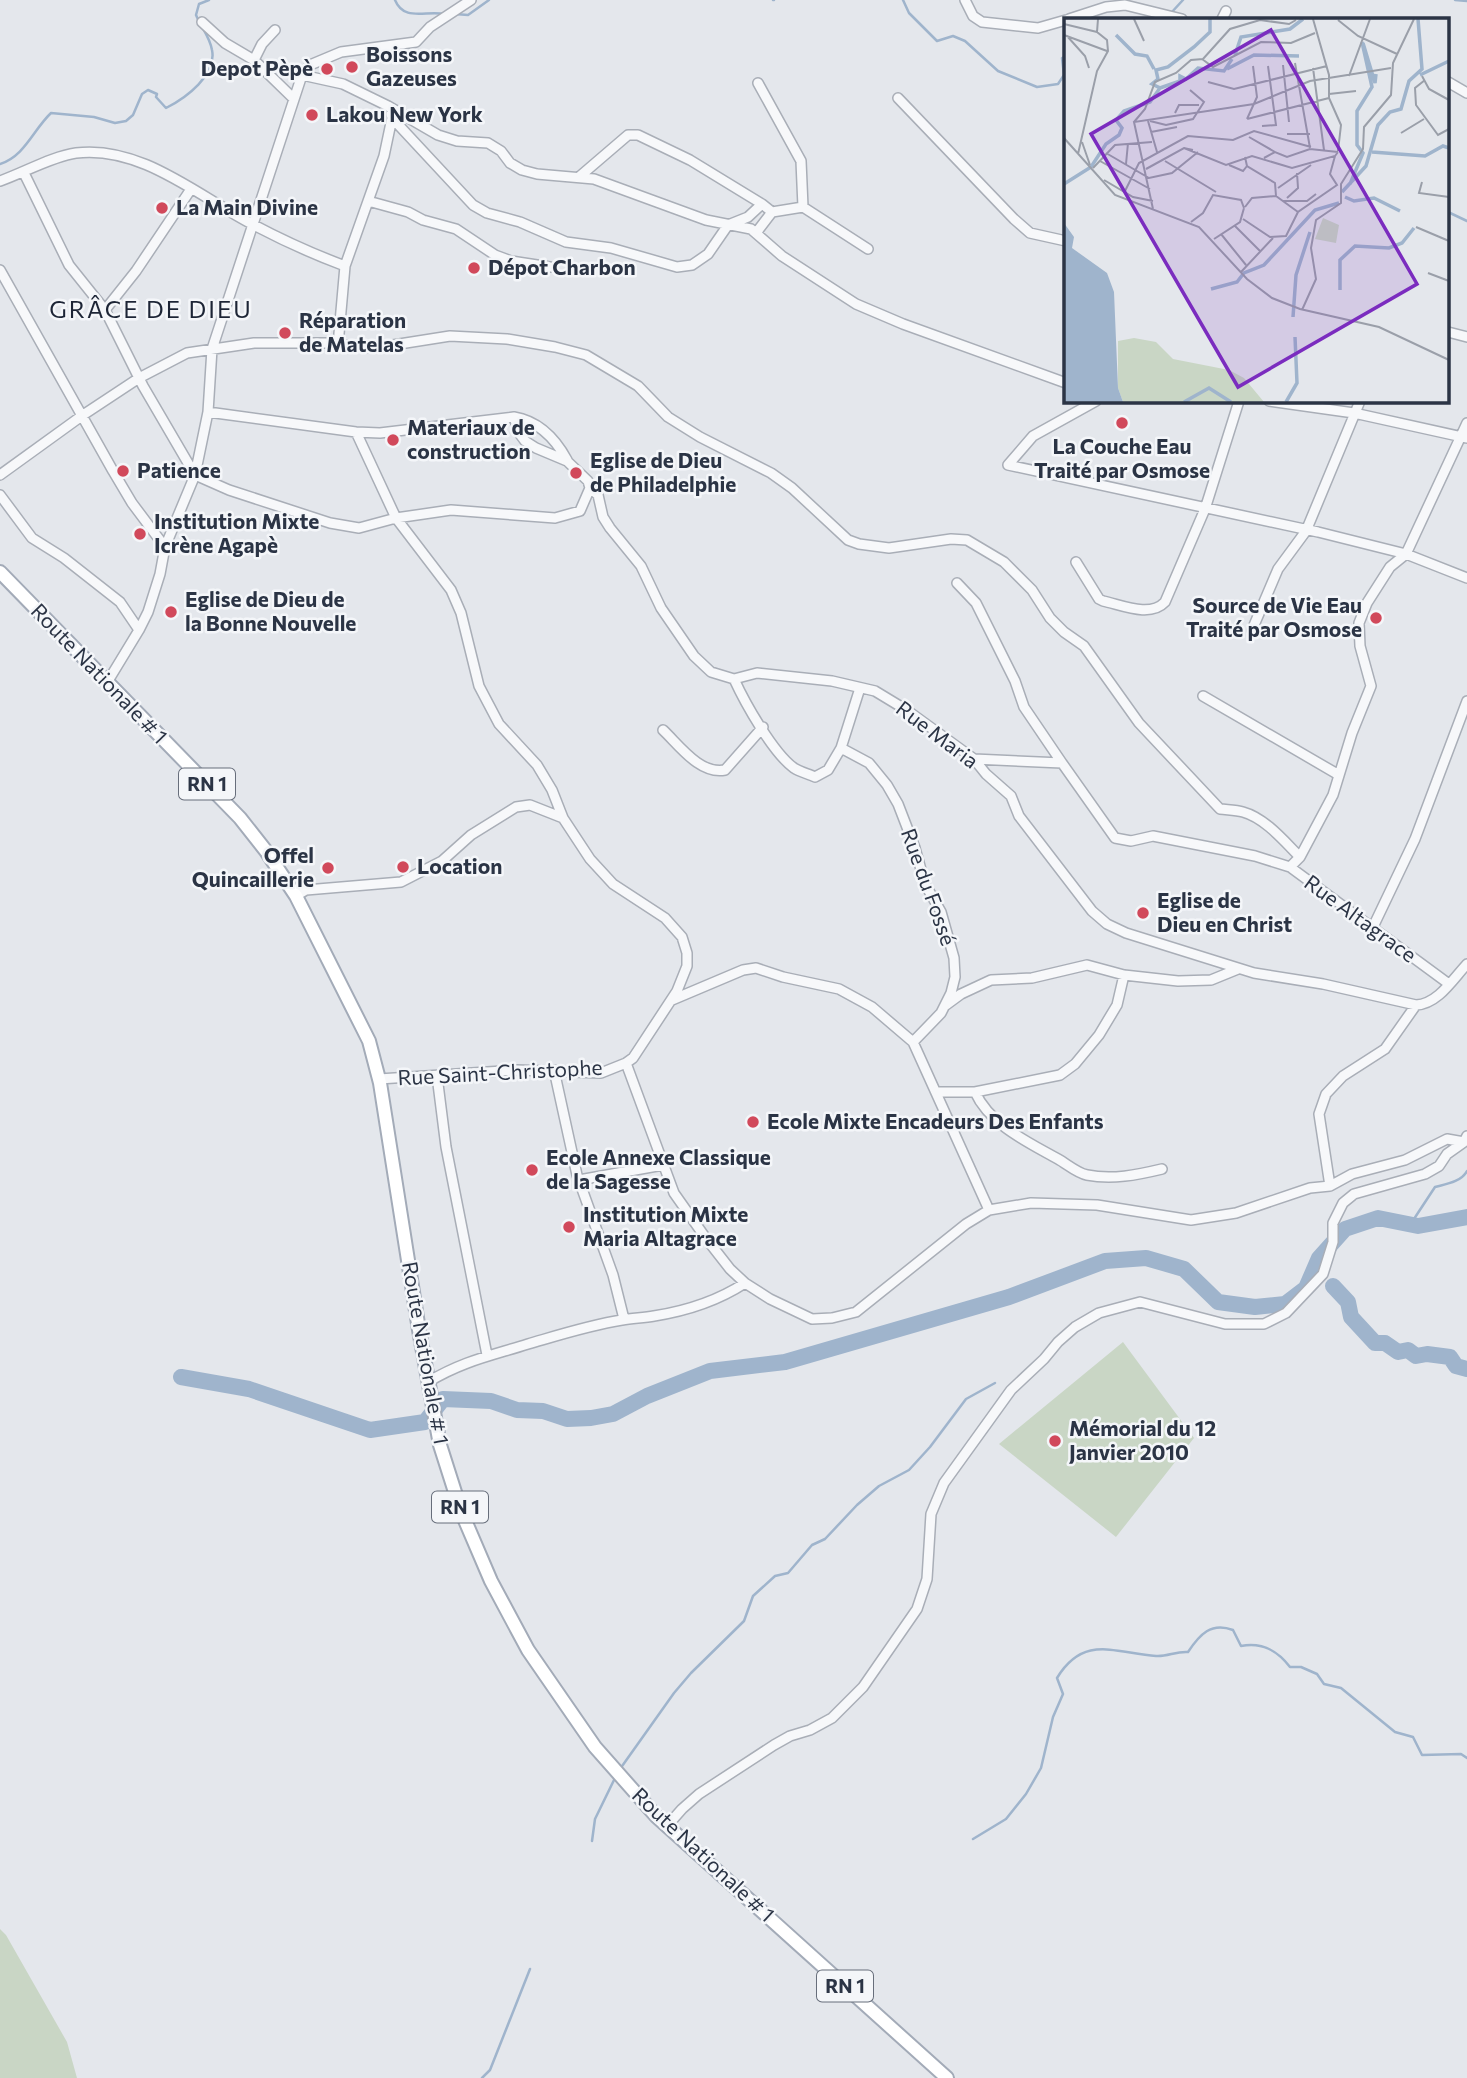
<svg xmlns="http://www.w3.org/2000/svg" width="1467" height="2078" font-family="Commissioner,sans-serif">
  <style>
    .green { fill: #c9d6c5 }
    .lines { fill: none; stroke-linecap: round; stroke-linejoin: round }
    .stream { stroke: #9fb4cc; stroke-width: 2.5 }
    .river { stroke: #9fb4cc; stroke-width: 16 }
    .minor-casing { stroke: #a9aeb7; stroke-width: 12 }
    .major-casing { stroke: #a3abb8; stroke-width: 16 }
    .minor { stroke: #f7f8fa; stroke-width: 9 }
    .major { stroke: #fff; stroke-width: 12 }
    .poi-dot { fill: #d1495b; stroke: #f4f6f9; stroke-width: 2.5 }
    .labels { text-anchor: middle; stroke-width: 5; stroke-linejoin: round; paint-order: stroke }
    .shield { fill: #f4f6f9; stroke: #676e7b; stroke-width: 2 }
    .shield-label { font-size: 19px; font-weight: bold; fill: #2b3445 }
    .poi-label { font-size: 21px; font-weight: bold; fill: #2b3445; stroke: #f4f6f9; text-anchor: start }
    .street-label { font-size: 21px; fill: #2b3445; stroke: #f4f6f9 }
    .quarter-label { font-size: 24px; letter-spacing: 2px; fill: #1d2536; stroke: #f4f6f9 }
    .inset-river { fill: none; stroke: #9fb4cc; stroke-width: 3.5 }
    .inset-road { fill: none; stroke: #9a9fa9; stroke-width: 2 }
    .view { fill: #7b2cbf; fill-opacity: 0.15; stroke: #7b2cbf; stroke-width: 3.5 }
    .inset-edge { fill: none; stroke: #2b3445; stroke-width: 3.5 }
  </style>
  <rect width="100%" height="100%" fill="#e4e7ec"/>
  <path class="green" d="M1123,1342L1194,1438L1116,1537L999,1444Z
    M0,1929L6,1935L67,2042L77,2078H0Z"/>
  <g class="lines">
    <path class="stream" d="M395,0C404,22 426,10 445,14
      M773,0H774
      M903,0L909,13L937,41L953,36L965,41L998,71L1037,87L1058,84L1064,75L1062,58L1066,56
      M1455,0L1467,1
      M1171,13L1183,0
      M455,14L468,15L489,0
      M0,164C25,156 33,130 51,113L94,117L115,123L126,121L133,115L142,94L148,90L157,94L156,97L166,108C186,98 217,75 212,50C210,37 201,27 196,15L199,4L209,0
      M1448,212L1467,221
      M1410,1225L1435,1187C1446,1184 1461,1182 1467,1171
      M620,1769L674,1693L691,1673L744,1621L753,1596L775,1576L788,1573L812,1545L825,1539L857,1505L879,1486L909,1470L930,1447L966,1399L995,1383
      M973,1839L1006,1819L1026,1794L1041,1768L1053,1717L1063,1694L1057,1678C1084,1634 1115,1653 1156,1656C1167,1657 1176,1651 1188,1652C1200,1634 1211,1622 1233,1630L1241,1646C1262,1642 1277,1650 1290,1667H1301L1317,1674L1324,1684L1341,1688L1395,1732L1413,1737L1422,1755L1461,1754L1467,1758
      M592,1841L595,1819L615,1778
      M482,2078L490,2070L530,1969"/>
    <path class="river" d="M1333,1286L1348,1302L1351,1317L1375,1343H1385L1398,1352L1408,1350L1416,1356L1427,1354L1450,1357L1456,1366L1467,1369
      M181,1377L249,1389L370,1430L425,1422L443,1399L491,1401L517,1410L543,1411L567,1419L591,1418L613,1414L647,1396L710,1371L785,1362L1009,1297L1105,1261L1146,1258L1184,1269L1218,1302L1255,1307L1285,1304L1306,1288L1319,1258L1345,1229L1378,1218L1418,1226L1467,1217"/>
    <defs>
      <path id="minor" d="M965,0L973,16L982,22L1038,28L1066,20
        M1069,19L1106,7L1125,5L1182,19
        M1222,19L1226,11
        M202,22L225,43L254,60L293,98
        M254,60L262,44L275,30
        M302,75L310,65L341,52L416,42L430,27L471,0
        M1448,82L1467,93
        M898,98L1014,219L1030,233L1066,241
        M392,118L473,205L487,213L520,222L566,242L611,248L677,267L692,265L708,254L728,225L748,217L762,204L772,212L803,207L801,161L758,83
        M24,173L69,265L105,310L143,386L195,475L229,490L330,523L359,528L396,518L451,510L555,518L580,511L590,488
        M579,177L628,135H638L690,160L762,204
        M0,181C23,173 53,156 76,153C141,145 198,196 252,224C282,240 313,254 345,266
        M368,201L408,212L423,220L456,229L495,255L511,261L550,267
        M803,207L868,249
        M756,233L772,212
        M0,270L113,471L132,503L165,547
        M105,310L136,271L191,189
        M1448,332L1467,337
        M338,345L345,266L384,156L392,118L391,114
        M1096,401L1033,436L1008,465L1318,532L1406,554L1467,578
        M1269,401L1354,413L1467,438
        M208,412L356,432L380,433L514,417C538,421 555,438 567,460
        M514,417L519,433L525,441L536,448L567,461L588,481L590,488L598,495L603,517L610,528L641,566L661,608L694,656L711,672L734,679L757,673L832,681L875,691L908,711L974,759L986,774L1011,796L1019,816L1092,911L1107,924L1126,933L1254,973L1323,984L1416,1005C1438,1004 1453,979 1467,964
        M356,432L396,518L451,590L461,613L479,686L499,724L537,765L552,790L563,818
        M0,475L83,415L139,378L187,353L254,343H325L374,348L450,336L507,339L555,347L586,355L638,386L668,417L700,437L771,473L792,488L848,540L859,544L889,548L951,539L967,540L1004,562L1032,590L1050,618L1064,632L1084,646L1139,723L1220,809C1228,810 1236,810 1243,812C1265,818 1284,841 1300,857
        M0,495L32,538L64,558L120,602L139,630
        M1076,562L1099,599L1103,601C1122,605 1150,618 1165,602L1205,509L1239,401
        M957,583L976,603L1015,681L1024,707L1062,763
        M1252,630L1278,569L1306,531L1360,401
        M734,679C745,703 773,753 794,768C800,772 809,774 815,777L828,770L841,748
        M108,681L139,630L148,612L160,574L165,547L195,475L208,412L212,349L302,75L343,84L388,106L438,135L457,141L488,143L501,151L510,163L522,170L537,174L594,179L706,220L751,229L782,256L856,304L903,324L1066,383
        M860,688L841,748L869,763L887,785L898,804L915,848L925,884L941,912L954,958L955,977L951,993L941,1013L913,1042L989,1210
        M1203,696L1339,775
        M663,730C679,745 700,775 725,770L763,727
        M974,759L1062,763L1115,838L1131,841L1153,836L1255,856L1290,867L1449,984
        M1290,867L1300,857L1333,795L1352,733L1371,686L1360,646L1359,623L1367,603L1390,567L1406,554L1467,423
        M296,896L306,890L401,882L442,861L471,835L516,807L530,805L563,818L590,859L613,884L665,918L682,937L687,953V966L677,991L633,1058L626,1063L601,1073L517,1070L379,1079
        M1373,927L1415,839L1467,701
        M672,1000L743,970L756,968L783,977L839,989L872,1007L913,1042
        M946,1005L961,994L991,980L1032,978L1087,965L1124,975L1178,981L1211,980L1238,969
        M626,1063L674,1193L705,1237L730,1269L745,1283L770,1299L812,1319L832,1318L856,1312L966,1224L989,1210L1031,1203L1097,1205L1191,1220L1236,1213L1310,1188L1330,1186L1319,1114L1326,1094L1343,1076L1385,1049L1416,1005
        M554,1070L577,1175L613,1275L624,1319
        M437,1076L446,1147L487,1355
        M936,1092H975C990,1125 1028,1142 1058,1159C1067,1164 1077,1173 1087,1175C1112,1180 1137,1175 1162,1169
        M975,1092L1060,1075L1075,1064L1099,1035L1117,1005L1124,975
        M579,1180L663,1165
        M1330,1186L1352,1174L1405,1160L1447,1139L1464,1142
        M428,1382C463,1361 490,1356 528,1344C559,1335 590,1325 622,1320C633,1318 644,1318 654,1316C686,1311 719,1300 745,1283
        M667,1826L682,1809L699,1794L774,1745L790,1736L810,1730L832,1718L863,1687L917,1609L927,1579L931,1514L944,1483L1011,1390L1044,1359L1058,1342L1075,1327L1099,1313L1140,1302L1225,1324H1264L1286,1313L1323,1274L1333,1242V1223L1343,1203L1354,1194L1425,1174L1439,1166L1447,1154L1464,1142L1467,1136"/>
      <path id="major" d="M0,572L240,818L266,851L296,896L369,1041L380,1083L419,1330L440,1445L461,1511L491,1581L528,1650L595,1747L656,1816L947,2078"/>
    </defs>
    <use href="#minor" class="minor-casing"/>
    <use href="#major" class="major-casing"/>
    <use href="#minor" class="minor"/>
    <use href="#major" class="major"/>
  </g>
  <g class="poi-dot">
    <circle cx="352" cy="67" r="7"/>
    <circle cx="327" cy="69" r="7"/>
    <circle cx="312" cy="115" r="7"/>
    <circle cx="162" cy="208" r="7"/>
    <circle cx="474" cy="268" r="7"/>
    <circle cx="285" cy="333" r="7"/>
    <circle cx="1122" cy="423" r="7"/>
    <circle cx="393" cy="440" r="7"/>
    <circle cx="123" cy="471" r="7"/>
    <circle cx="576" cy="473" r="7"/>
    <circle cx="140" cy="534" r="7"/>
    <circle cx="171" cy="612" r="7"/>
    <circle cx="1376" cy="618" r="7"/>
    <circle cx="403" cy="867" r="7"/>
    <circle cx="328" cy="868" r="7"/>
    <circle cx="1143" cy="913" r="7"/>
    <circle cx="753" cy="1122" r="7"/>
    <circle cx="532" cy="1170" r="7"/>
    <circle cx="569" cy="1227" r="7"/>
    <circle cx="1055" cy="1441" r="7"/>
  </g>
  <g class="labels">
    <g class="shield">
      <rect x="179" y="768.5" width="56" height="31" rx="5"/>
      <rect x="432" y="1491.5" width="56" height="31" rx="5"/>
      <rect x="817" y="1970.5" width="56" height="31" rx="5"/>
    </g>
    <g class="shield-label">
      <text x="207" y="791">RN 1</text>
      <text x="460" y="1514">RN 1</text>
      <text x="845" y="1993">RN 1</text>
    </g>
    <g class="poi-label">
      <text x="366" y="62">Boissons<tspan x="366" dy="24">Gazeuses</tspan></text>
      <text x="313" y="76" text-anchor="end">Depot Pèpè</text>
      <text x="326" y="122">Lakou New York</text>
      <text x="176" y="215">La Main Divine</text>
      <text x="488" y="275">Dépot Charbon</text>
      <text x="299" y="328">Réparation<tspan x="299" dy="24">de Matelas</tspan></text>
      <text x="407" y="435">Materiaux de<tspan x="407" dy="24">construction</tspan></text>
      <text x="1122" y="454" text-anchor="middle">La Couche Eau<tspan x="1122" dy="24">Traité par Osmose</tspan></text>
      <text x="590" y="468">Eglise de Dieu<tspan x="590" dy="24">de Philadelphie</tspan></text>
      <text x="137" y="478">Patience</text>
      <text x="154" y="529">Institution Mixte<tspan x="154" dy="24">Icrène Agapè</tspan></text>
      <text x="185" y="607">Eglise de Dieu de<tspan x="185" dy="24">la Bonne Nouvelle</tspan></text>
      <text x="1362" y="613" text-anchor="end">Source de Vie Eau<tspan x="1362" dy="24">Traité par Osmose</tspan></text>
      <text x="314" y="863" text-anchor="end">Offel<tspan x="314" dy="24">Quincaillerie</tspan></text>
      <text x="417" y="874">Location</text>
      <text x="1157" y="908">Eglise de<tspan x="1157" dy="24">Dieu en Christ</tspan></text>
      <text x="767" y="1129">Ecole Mixte Encadeurs Des Enfants</text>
      <text x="546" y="1165">Ecole Annexe Classique<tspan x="546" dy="24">de la Sagesse</tspan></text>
      <text x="583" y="1222">Institution Mixte<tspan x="583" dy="24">Maria Altagrace</tspan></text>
      <text x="1069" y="1436">Mémorial du 12<tspan x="1069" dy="24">Janvier 2010</tspan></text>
    </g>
    <g class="street-label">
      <text transform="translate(99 674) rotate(46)" y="7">Route Nationale # 1</text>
      <text transform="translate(937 735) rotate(37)" y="7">Rue Maria</text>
      <text transform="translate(928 887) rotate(70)" y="7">Rue du Fossé</text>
      <text transform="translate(1360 919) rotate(36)" y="7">Rue Altagrace</text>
      <text transform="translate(500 1073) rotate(-3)" y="7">Rue Saint-Christophe</text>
      <text transform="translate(425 1353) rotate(80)" y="7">Route Nationale # 1</text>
      <text transform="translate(703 1855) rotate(43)" y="7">Route Nationale # 1</text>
    </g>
    <g class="quarter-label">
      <text x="151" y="318">GRÂCE DE DIEU</text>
    </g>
  </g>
  <g transform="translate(1064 18)">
    <rect width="385" height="385" fill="#e4e7ec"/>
    <path d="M259,200L275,207L272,225L251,221ZM70,320L92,324L109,341L165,352L180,360L200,384H59L54,370V323Z" fill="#c9d6c5"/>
    <path d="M0,205L10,219L8,230L43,255L50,274L54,370L59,384H0Z" fill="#9fb4cc"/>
    <path class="inset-river" d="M52,17L71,36L83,38L90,51M299,25L311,65L312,56M171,37L177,19L226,11L239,1M163,51L190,37L235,38M356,57L385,43M96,70L116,63V58L122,61L134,50L160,53L168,41M308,134L361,138L379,128L385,130M0,166L27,149L42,126L55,117L58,110L52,102L60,93L86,84L96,70L88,66L94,61L92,52L104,49L130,29L146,14V1M286,166L299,135L293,127V93L308,69L298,24M278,174L302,148L314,107L326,94L337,91L345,63L358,51L354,1M281,179L290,183L310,180L336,193M147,271L173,264L180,255L200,247L251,192L275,185M276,272V242L291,228L325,230L338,225L350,210M229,299L232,257L246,214M120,384L145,370L167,384M222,384L233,365L231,319"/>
    <path class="inset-road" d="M70,1L80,23M249,1L265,57V80L277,107L274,133M274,2L294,18L333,36M0,6L33,14M0,17L43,33M3,18L21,38L25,50M138,41L149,49L197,24L227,25L251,15M231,45L246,130M219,47L225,104M249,50L260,132M285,58L306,1M358,58L365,71L385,82M361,62L351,70L352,87L374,117L385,111M144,64L170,71L263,48M265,76L292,73M111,95L115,87H135M183,101L265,80M183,101L193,79L189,48M84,103L93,134M86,103L102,107L129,101L140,84L126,72M70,104L81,91L91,64L112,55L127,42L139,41L166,11L196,2L225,6L232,2M198,108L212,107L204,48M87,114L113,109M337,115L360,101M223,116H246M185,119L211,134M0,120L51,177L135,209L183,261L208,280L236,291L315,309L385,342M18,124L26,147M120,130L162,147L188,138L228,150L271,138L274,134M42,135L85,160L108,155L134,134M14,136L33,53L44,33L43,22L33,14L34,1M181,139L183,148L211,165L212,178L234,194M200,140L211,134L223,139L246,131L274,134M36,143L86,171M101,143L152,174M62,146L64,125M165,147L179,153L183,148M29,150L51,127L88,124M82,151L120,130L129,132M40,162L69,179L89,183M358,164L355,175L385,179M214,170L247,147M60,175L75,145L124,118L169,122L190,113L247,129M223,180L234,170L233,155M219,183H243L252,176M181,189L188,180L212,178M89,191L70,104L190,86L246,63L327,50M179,201L206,219L222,218L234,194L273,167L266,156L271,138M127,204L139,195L149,177L177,182L180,190M170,207L196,233M352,209L385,223M157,216L182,247M150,221L176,204L180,190M177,254L209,220M364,255L385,263M238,292L252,261L247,230L252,202L277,185V166L299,131L300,109L327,77L329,45L350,1"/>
    <path class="view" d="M207,12L353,266L174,369L27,116Z"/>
    <rect width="385" height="385" class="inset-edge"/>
  </g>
</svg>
